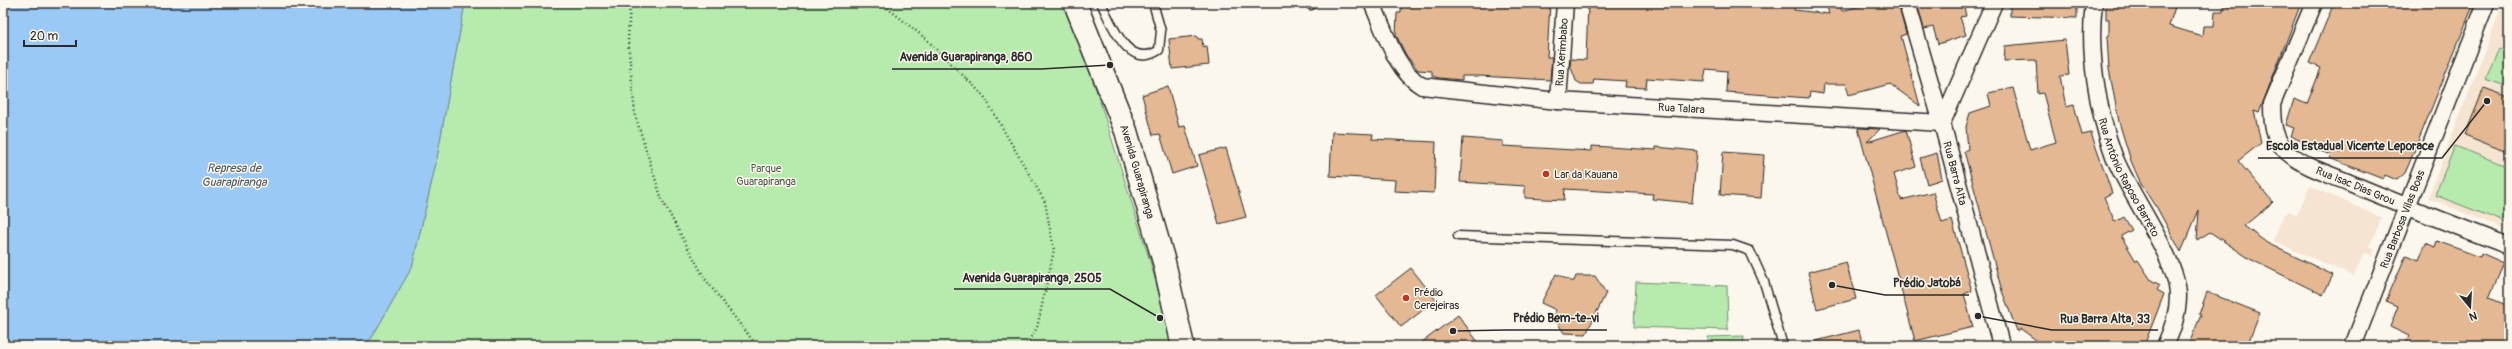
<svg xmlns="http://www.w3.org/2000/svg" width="2512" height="349" font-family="Pangolin,sans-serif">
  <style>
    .built { fill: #f4e4d1 }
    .green { fill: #b6ebad; stroke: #708b6c }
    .water { fill: #9ac9f5; stroke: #6e8aa4 }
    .building { fill: #e3b893; stroke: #2b2b2b }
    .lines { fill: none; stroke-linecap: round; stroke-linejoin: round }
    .service-casing { stroke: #2b2b2b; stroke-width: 11 }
    .minor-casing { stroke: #2b2b2b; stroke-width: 19 }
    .secondary-casing { stroke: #2b2b2b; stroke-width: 25 }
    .path { stroke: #2b2b2b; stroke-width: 2.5; stroke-dasharray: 1 3; stroke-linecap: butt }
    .service { stroke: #fbf7ec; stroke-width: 8 }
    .minor { stroke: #fbf7ec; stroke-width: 16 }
    .secondary { stroke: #fbf7ec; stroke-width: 22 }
    .poi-dot { fill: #c8321e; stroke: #fbf7ec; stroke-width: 1.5 }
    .labels { text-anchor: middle; stroke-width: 3; stroke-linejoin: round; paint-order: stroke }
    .street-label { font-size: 11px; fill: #2b2b2b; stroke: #fbf7ec }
    .park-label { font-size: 11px; fill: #4e5b4c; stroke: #fbf7ec }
    .poi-label { font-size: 11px; fill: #2b2b2b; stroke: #fbf7ec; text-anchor: start }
    .water-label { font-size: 12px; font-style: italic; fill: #4c5a68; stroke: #fbf7ec }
    .leader { fill: none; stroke: #2b2b2b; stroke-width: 1.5 }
    .callout-dot { fill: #2b2b2b; stroke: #fbf7ec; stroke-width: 1.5 }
    .callout-label { font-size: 12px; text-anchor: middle; font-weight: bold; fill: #2b2b2b; stroke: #fbf7ec; stroke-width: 3; stroke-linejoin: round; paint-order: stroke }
  </style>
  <rect width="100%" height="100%" fill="#fbf7ec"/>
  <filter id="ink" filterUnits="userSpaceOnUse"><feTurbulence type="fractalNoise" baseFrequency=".025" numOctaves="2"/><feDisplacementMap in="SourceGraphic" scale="8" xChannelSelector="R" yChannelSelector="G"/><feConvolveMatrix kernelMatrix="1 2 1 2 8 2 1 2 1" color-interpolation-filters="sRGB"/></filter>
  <g filter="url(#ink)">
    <path class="built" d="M2503,3H2509V231L2428,198Z
      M2310,186L2382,218L2369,246L2375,249L2372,256L2364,252L2354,276L2273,241L2283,216L2289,211L2297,215Z"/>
    <path class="green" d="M465,3H1069L1151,264L1173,346H496L486,342L484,346H358L371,339L412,267L436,163Z
      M2499,49L2509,53V81L2506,86L2485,79Z
      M2455,146L2509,167V218L2507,223L2435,195Z
      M1636,282L1727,286L1728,330L1634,327Z
      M1744,336L1743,346H1708V337Z"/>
    <path class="water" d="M3,3H465L436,163L412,267L371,339L358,346H3Z"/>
    <path class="building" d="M1401,3H1550L1547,57H1552L1550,80L1479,76H1462V80L1439,78L1432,76V71L1418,70L1406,55L1396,35L1397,13H1401Z
      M1588,3H1795L1794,10L1829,14L1826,3H1839L1842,11L1871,3H1898L1906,34L1901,36L1920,106L1890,84L1849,95L1846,84H1824L1823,94L1810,92L1809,98L1726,92L1727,71L1706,69L1704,82L1647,78L1646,88L1625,87L1626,81L1594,79L1593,84H1581L1576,81L1570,65L1571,59L1586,60Z
      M1917,3H1963L1966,16L1960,17L1966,35L1938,44L1933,27L1924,29Z
      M2010,3H2077V18L2010,16Z
      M2106,3H2163L2175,7L2169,26L2202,36L2203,26H2214L2215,11H2223V6L2251,7V3H2301L2259,113L2254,111L2261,143L2238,161L2273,202L2244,226L2267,243L2333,275L2323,295L2250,259L2210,232L2197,240L2199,210L2181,252L2156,206H2155L2141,184L2131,161L2119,122L2109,69L2107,37L2109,36V19H2106Z
      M2334,3H2474L2409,164L2405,173L2397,180L2385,175L2383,179L2329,158L2331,155L2302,144L2303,142L2291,136L2294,128L2286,125L2294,99L2307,104L2321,68L2309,63Z
      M1197,36L1198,39H1202L1203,47L1207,46L1209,65L1172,69L1169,39Z
      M2065,40L2069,75L2060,76L2066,107L2074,105L2082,135L2091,133L2112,193L2104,197L2115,222L2124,217L2132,230L2121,236L2136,261L2138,260L2151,280L2160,285L2157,290L2164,294L2144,346H2044L2021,329L2017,331L2002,291L1964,151L1968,149L1966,127L1970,113L1991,106L1988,93L2013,88L2030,150L2056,142L2043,93L2038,94L2036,60L2004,61L2005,46Z
      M1168,86L1179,127L1185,126L1197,166L1172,174L1160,134L1153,135L1142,95Z
      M2484,88L2509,97V153L2465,135Z
      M1858,128L1880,129L1867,142L1906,130L1916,167L1894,174L1901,200L1933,192L1942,223L1952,220L1972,291L1964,294L1973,327L1915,341Z
      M1332,132L1373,134L1372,139L1436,142L1434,193L1394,191L1395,180L1330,176Z
      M1463,138L1503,141V146L1592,151V146L1656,150V147L1697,151L1692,203L1652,199L1653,194L1565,189L1564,200L1525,198V186L1460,182Z
      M1226,148L1246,217L1219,224L1199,155Z
      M1723,152L1764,155L1761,198L1720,195Z
      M1937,153L1942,179L1927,184L1920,158Z
      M2437,241L2480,257L2481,253L2504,263L2489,298L2509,306V346H2405L2409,336L2390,327L2398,306L2386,301L2406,255L2419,260L2426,243L2435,247Z
      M1846,262L1856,299L1817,309L1808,272Z
      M1411,268L1436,300L1401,327L1376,295Z
      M1556,274L1571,281H1574L1576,276H1595L1606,293L1586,334L1564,333L1553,316L1556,310L1541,303Z
      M2207,292L2260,313L2247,346H2188L2201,315L2199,314Z
      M1458,315L1481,346H1417Z
      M1859,330L1863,346H1817L1816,341Z"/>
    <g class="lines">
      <defs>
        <path id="service" d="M1101,3C1112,24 1128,71 1159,50L1161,31L1153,3
          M1310,3L1311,5
          M1458,236L1733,245L1750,251L1764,282L1783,346"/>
        <g id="minor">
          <path id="s1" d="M1372,3C1385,31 1395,70 1422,86L1558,101L1942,123"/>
          <path id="s2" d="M1907,3L1942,123L2001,345"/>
          <path id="s3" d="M2094,3C2088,51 2097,110 2114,156C2129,195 2178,258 2178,296C2178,313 2172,331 2165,346"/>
          <path id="s4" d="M2314,3L2272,104C2272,121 2273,139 2287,152C2304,167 2329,174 2350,183C2402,205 2456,226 2509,246"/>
          <path id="s5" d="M1558,101L1565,3"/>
          <path d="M1942,123L1994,3"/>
          <path id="s6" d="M2353,346L2486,3"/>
        </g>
        <g id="secondary">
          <path id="s7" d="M1075,3L1126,131L1164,262L1183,346"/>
        </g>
      </defs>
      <use href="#service" class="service-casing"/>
      <use href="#minor" class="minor-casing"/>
      <use href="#secondary" class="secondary-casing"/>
      <path class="path" d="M630,3L628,41L635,115L662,200L705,279L757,346
        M881,3L925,38L984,96L1045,202L1054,250L1037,328L1025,346"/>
      <use href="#service" class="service"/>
      <use href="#minor" class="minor"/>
      <use href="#secondary" class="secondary"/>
    </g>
  </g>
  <g class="poi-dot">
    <circle cx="1546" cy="174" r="4"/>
    <circle cx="1406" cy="298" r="4"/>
  </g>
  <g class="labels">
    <g class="street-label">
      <text dy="4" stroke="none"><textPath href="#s5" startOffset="49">Rua Xerimbabo</textPath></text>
      <text dy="4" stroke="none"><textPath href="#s1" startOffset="359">Rua Talara</textPath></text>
      <text dy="4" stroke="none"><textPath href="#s7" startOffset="180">Avenida Guarapiranga</textPath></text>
      <text dy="4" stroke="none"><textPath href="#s2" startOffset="177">Rua Barra Alta</textPath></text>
      <text dy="4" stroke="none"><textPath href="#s3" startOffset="181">Rua Antônio Raposo Barreto</textPath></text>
      <text dy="4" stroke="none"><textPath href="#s4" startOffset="238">Rua Isac Dias Grou</textPath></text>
      <text dy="4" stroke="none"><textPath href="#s6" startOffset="136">Rua Barbosa Vilas Boas</textPath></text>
    </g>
    <g class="park-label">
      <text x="766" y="172">Parque<tspan x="766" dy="13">Guarapiranga</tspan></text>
    </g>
    <g class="poi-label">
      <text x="1554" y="178">Lar da Kauana</text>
      <text x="1414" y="296">Prédio<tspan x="1414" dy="13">Cerejeiras</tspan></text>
    </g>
    <g class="water-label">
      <text x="234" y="172">Represa de<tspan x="234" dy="14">Guarapiranga</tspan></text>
    </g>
  </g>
  <path class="leader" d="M1110 65L1041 69H892M2487 101L2442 158H2258M1160 318L1110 289H954M1832 285L1885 295H1969M1453 331L1505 330H1607M1978 316L2052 330H2158"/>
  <g class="callout-dot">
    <circle cx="1110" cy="65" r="4"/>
    <circle cx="2487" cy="101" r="4"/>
    <circle cx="1160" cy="318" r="4"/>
    <circle cx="1832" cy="285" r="4"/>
    <circle cx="1453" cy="331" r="4"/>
    <circle cx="1978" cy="316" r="4"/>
  </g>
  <g class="callout-label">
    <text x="966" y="61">Avenida Guarapiranga, 860</text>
    <text x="2350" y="150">Escola Estadual Vicente Leporace</text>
    <text x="1032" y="282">Avenida Guarapiranga, 2505</text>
    <text x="1927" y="287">Prédio Jatobá</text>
    <text x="1556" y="322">Prédio Bem-te-vi</text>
    <text x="2105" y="323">Rua Barra Alta, 33</text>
  </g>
  <rect width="2512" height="349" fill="none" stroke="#fbf7ec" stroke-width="16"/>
  <rect x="8" y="8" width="2496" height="333" fill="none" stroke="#2b2b2b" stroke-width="1.5" filter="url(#ink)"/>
  <g transform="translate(2470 307) rotate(162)" stroke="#fbf7ec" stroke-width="3" paint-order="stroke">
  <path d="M0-3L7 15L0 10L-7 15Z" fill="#2b2b2b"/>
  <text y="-6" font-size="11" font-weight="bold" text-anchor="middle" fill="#2b2b2b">N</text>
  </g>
  <path d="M24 40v6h52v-6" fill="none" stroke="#2b2b2b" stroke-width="2"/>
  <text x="30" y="40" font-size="12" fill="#2b2b2b" stroke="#fbf7ec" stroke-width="3" paint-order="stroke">20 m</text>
</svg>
